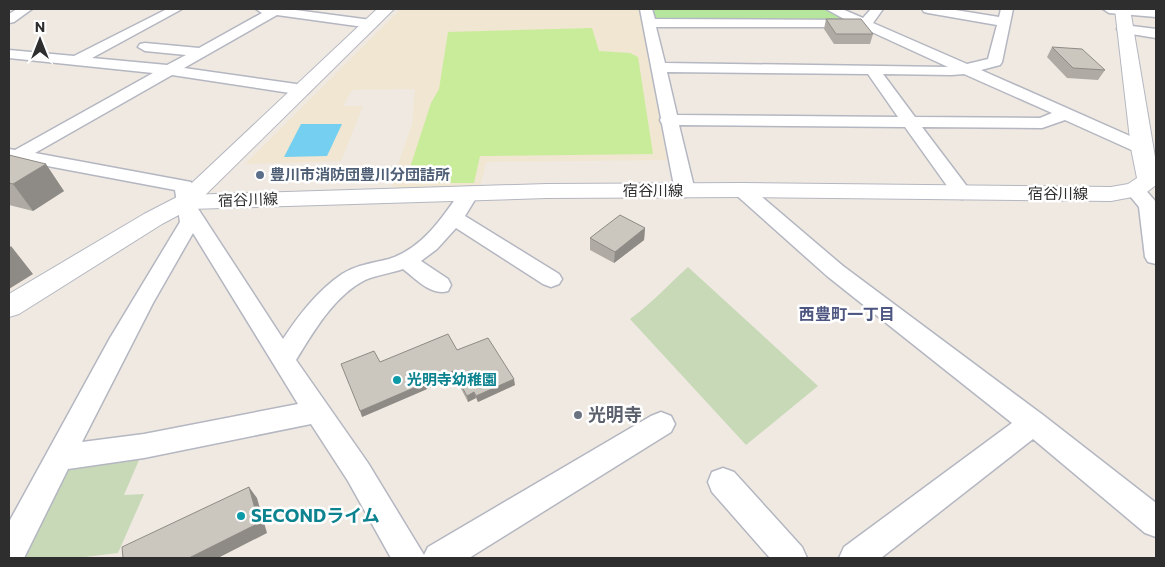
<svg xmlns="http://www.w3.org/2000/svg" width="1165" height="567" font-family="Commissioner,'Noto Sans JP',sans-serif">
  <style>
    .education { fill: #f0e6d1 }
    .green { fill: #b6e59e }
    .cemetery { fill: #c8d9b8 }
    .pitch { fill: #c9ec9a }
    .water { fill: #75cff0 }
    .lines { fill: none; stroke-linecap: round; stroke-linejoin: round }
    .minor-casing { stroke: #b4b7c1; stroke-width: 3 }
    .tertiary-casing { stroke: #b4b7c1; stroke-width: 2 }
    .secondary-casing { stroke: #b4b7c1; stroke-width: 2 }
    .minor { fill: #fff; fill-rule: evenodd }
    .tertiary { fill: #fff; fill-rule: evenodd }
    .secondary { fill: #fff; fill-rule: evenodd }
    .wall { fill: #afaba4 }
    .shaded-wall { fill: #8e8b86 }
    .building { fill: #cbc7bf; stroke: #8e8b86 }
    .service-dot { fill: #5c6f8a; stroke: #fff; stroke-width: 2 }
    .culture-dot { fill: #0f9aa8; stroke: #fff; stroke-width: 2 }
    .worship-dot { fill: #6b7280; stroke: #fff; stroke-width: 2 }
    .labels { text-anchor: middle; stroke-width: 5; stroke-linejoin: round; paint-order: stroke }
    .service-label { font-size: 15px; font-weight: bold; fill: #4e5e75; stroke: #fff; text-anchor: start }
    .street-label { font-size: 15px; fill: #2e2e2e; stroke: #fff }
    .culture-label { font-size: 15px; font-weight: bold; fill: #0d838f; stroke: #fff; text-anchor: start }
    .neighbourhood-label { font-size: 16px; font-weight: bold; fill: #4d5680; stroke: #fff }
    .near-worship-label { font-size: 18px; font-weight: bold; fill: #5b616d; stroke: #fff; text-anchor: start }
    .near-culture-label { font-size: 18px; font-weight: bold; fill: #0d838f; stroke: #fff; text-anchor: start }
  </style>
  <rect width="100%" height="100%" fill="#efe9e1"/>
  <path class="education" d="M401,9H639L667,160L486,162L480,188L399,189L391,185L412,124L415,89L352,90L343,106H363L341,161L245,164Z"/>
  <path class="green" d="M652,9H827L851,20V22L654,19Z"/>
  <path class="cemetery" d="M688,267L818,386L746,445L630,319C651,304 668,285 688,267Z
    M142,453L124,495L144,494L118,553L77,558H18L67,467Z"/>
  <path class="pitch" d="M592,28L599,51L630,53L638,57L653,154L480,156L474,183H405L431,103L439,89L448,32Z"/>
  <path class="water" d="M301,124H342L327,156L284,157Z"/>
  <g class="lines">
    <defs>
      <path id="minor" d="M17,9H32L14,22L9,23V14Z
        M167,9H182L92,58L167,65L186,55L145,51L138,47L140,44L145,43L199,48L262,13L256,9H288L371,20L378,24L371,28L277,15L184,68L303,85L308,87L311,90L308,93L303,95L172,75L35,153L191,182L193,186L195,204L283,339C299,315 317,291 342,274C356,265 373,263 389,259C423,248 443,217 462,189L469,187L476,189L479,193L465,216L559,274L562,279L559,284L551,287L543,284L456,228L437,249L421,261L448,279L451,285L448,291C431,296 416,279 403,269C391,273 377,275 365,280C334,296 314,331 296,360L368,463L424,555L428,547L651,416L661,412L671,416L675,424L671,432L469,558H391L348,481L311,424L144,458L68,469L24,558H9V522L110,338L180,222L175,190L21,161L9,164V149L15,150L153,73L9,58V50L74,56ZM193,233L298,404L144,434L82,442L153,303Z
        M640,9H652L655,19L846,20L826,9H842L863,18L871,9H883L873,23L967,64L988,59L997,25L928,13L924,12L922,9H949L999,17L1001,9H1013L1002,62L1000,65L981,70L1148,144L1151,148L1148,152L1142,153L1136,152L1065,120L1042,128L922,127L972,193L969,197L962,199L955,197L905,127L679,125L695,191L692,195L685,197L678,195L675,191L662,124L660,120L661,118ZM656,27H861L948,67L665,63ZM667,72L868,74L898,117L677,115ZM883,74L952,75L964,74L1052,113L1040,118L915,117Z
        M1103,9H1156V17L1109,13Z
        M1124,25L1156,29V38L1119,32L1117,29Z
        M742,184L749,186L843,266L1043,415L1156,503V537L1145,533L1033,439L881,558H839L844,547L1012,423L827,276L735,194L732,190L735,186Z
        M1135,184L1142,186L1156,202V264L1148,262L1145,257L1139,207L1125,190L1128,186Z
        M723,468L734,472L802,547L807,558H770L712,492L708,482L712,472Z"/>
      <path id="tertiary" d="M377,9H394L193,207L185,209L177,207L173,202L177,197Z"/>
      <path id="secondary" d="M1115,9H1130L1156,163V185L1143,195L1111,201L742,197L547,198L190,209L162,224L19,314L9,317V294L144,214L177,197L185,195L547,184L742,183L1111,187L1128,184L1137,178L1131,148Z"/>
    </defs>
    <use href="#minor" class="minor-casing"/>
    <use href="#tertiary" class="tertiary-casing"/>
    <use href="#secondary" class="secondary-casing"/>
    <use href="#minor" class="minor"/>
    <use href="#tertiary" class="tertiary"/>
    <use href="#secondary" class="secondary"/>
  </g>
  <path class="wall" d="M826,19L873,34L870,44H834L824,29Z
    M1052,47L1105,70L1098,80L1067,78L1047,57Z
    M9,155L64,191L33,211L9,205Z
    M645,228L644,240L614,263L590,250V238Z
    M457,350L515,385L478,402L476,398L468,402L455,377L362,417Z"/>
  <path class="shaded-wall" d="M46,164L64,191L33,211L13,184Z
    M645,228L644,240L614,263L615,252Z
    M11,246L33,274L9,289V248Z
    M453,371L455,377L362,417L360,411Z
    M514,379L515,385L478,402L476,396Z
    M474,392L476,398L468,402L467,396Z
    M249,487L257,498L267,533L218,558H189Z"/>
  <path class="building" d="M826,19H861L873,34H836Z
    M1052,47L1082,49L1105,70L1073,68Z
    M9,155L46,164L13,184L9,183Z
    M620,215L645,228L615,252L590,238Z
    M448,334L457,350L488,338L514,379L476,396L474,392L467,396L453,371L360,411L341,364L374,351L380,362Z
    M249,487L259,523L189,558H123L122,547Z"/>
  <circle class="service-dot" cx="260" cy="175" r="5"/>
  <g class="culture-dot">
    <circle cx="397" cy="380" r="5"/>
    <circle cx="241" cy="516" r="5"/>
  </g>
  <circle class="worship-dot" cx="578" cy="415" r="5"/>
  <g class="labels">
    <g class="service-label">
      <text x="270" y="180">豊川市消防団豊川分団詰所</text>
    </g>
    <g class="street-label">
      <text x="653" y="196">宿谷川線</text>
      <text x="1058" y="199">宿谷川線</text>
      <text transform="translate(248 200) rotate(-2)" y="5">宿谷川線</text>
    </g>
    <g class="culture-label">
      <text x="407" y="385">光明寺幼稚園</text>
    </g>
    <g class="neighbourhood-label">
      <text x="847" y="320">西豊町一丁目</text>
    </g>
    <g class="near-worship-label">
      <text x="588" y="421">光明寺</text>
    </g>
    <g class="near-culture-label">
      <text x="251" y="522">SECONDライム</text>
    </g>
  </g>
  <rect width="1165" height="567" fill="none" stroke="#2e2e2e" stroke-width="20"/>
  <g transform="translate(40 40)" stroke="#ffffff" stroke-width="4" paint-order="stroke">
  <path d="M0-4L9 19L0 12L-9 19Z" fill="#2e2e2e"/>
  <text y="-8" font-size="14" font-weight="bold" text-anchor="middle" fill="#2e2e2e">N</text>
  </g>
</svg>
